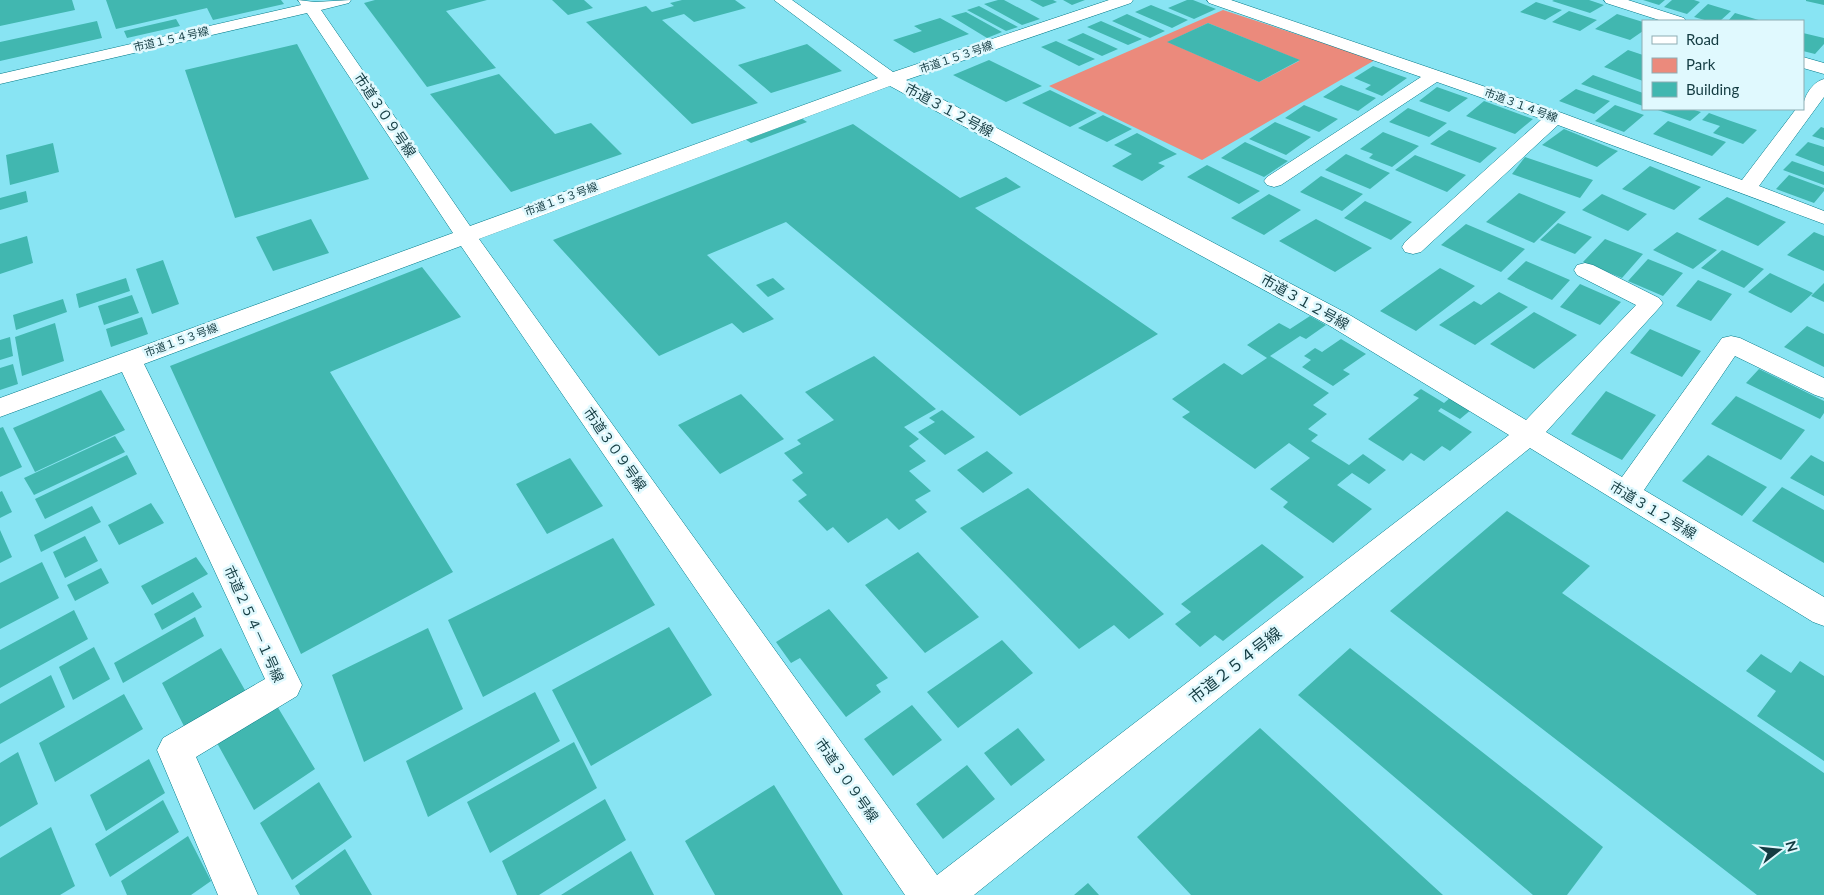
<svg xmlns="http://www.w3.org/2000/svg" width="1824" height="895" font-family="Lato,'Noto Sans JP',sans-serif">
  <style>
    .green { fill: #eb8a7c; fill-rule: evenodd }
    .building { fill: #41b7b0 }
    .lines { fill: none; stroke-linecap: round; stroke-linejoin: round }
    .minor-casing { stroke: #007886; stroke-width: 1 }
    .minor { fill: #fff; fill-rule: evenodd }
    .labels { text-anchor: middle; stroke-width: 5; stroke-linejoin: round; paint-order: stroke }
    .far-street-label { font-size: 11px; fill: #143c42; stroke: #e0f9fe }
    .street-label { font-size: 14px; fill: #143c42; stroke: #e0f9fe }
    .near-street-label { font-size: 16px; fill: #143c42; stroke: #e0f9fe }
  </style>
  <rect width="100%" height="100%" fill="#88e4f3"/>
  <path class="green" d="M1223,10L1375,60L1202,160L1049,86ZM1208,23L1299,60V61L1259,82L1168,42Z"/>
  <path class="building" d="M0,0H72L75,10L0,26Z
    M106,0H281L284,4L213,20L207,8L116,29Z
    M375,0H487L446,11L496,68L427,87L364,3Z
    M552,0H584L593,8L568,15Z
    M682,0H735L746,8L694,22L684,14L662,20L758,103L692,124L586,22L646,6L652,12L674,6L670,3Z
    M998,0H1004L1040,19L1022,25L984,4Z
    M1030,0H1053L1057,2L1043,7Z
    M1063,0H1085L1072,5Z
    M1187,0H1193L1216,9L1194,19L1168,8Z
    M1554,0H1589L1604,5L1590,13L1552,1Z
    M1643,0H1665L1659,5Z
    M1672,0H1694L1700,2L1687,14L1664,7Z
    M1806,0H1824V5L1806,1Z
    M1536,2L1562,10L1545,20L1520,12Z
    M1708,4L1731,11L1720,21H1708L1694,17Z
    M1151,5L1188,20L1172,28L1135,12Z
    M979,6L1018,27L1006,31L967,10Z
    M1569,11L1597,20L1580,31L1552,22Z
    M966,12L1002,32L987,38L951,16Z
    M1735,13L1762,21H1728Z
    M1127,14L1165,31L1150,38L1112,21Z
    M1617,14L1643,22V31L1630,40L1595,29Z
    M940,18L969,34L914,53L893,40L922,31L914,26Z
    M176,19L180,26L127,38L124,31Z
    M97,21L102,38L0,61V42Z
    M1101,21L1142,39L1128,45L1087,27Z
    M1208,23L1300,60L1259,82L1167,42Z
    M1083,33L1118,49L1102,56L1067,40Z
    M1803,33L1824,38V44L1815,54L1803,51Z
    M1056,41L1095,59L1079,66L1041,47Z
    M297,44L369,179L235,218L185,70Z
    M807,44L842,71L771,93L738,65Z
    M1628,50L1643,55V81L1604,67Z
    M989,60L1042,86L1006,102L953,75Z
    M1373,66L1407,78L1382,96L1365,89L1371,85L1354,78Z
    M499,74L555,134L591,123L622,154L511,192L430,94Z
    M1593,75L1643,93V106L1581,84Z
    M1341,85L1376,98L1358,111L1323,97Z
    M1437,87L1468,98L1449,112L1419,101Z
    M1576,89L1610,101L1594,114L1559,101Z
    M1050,90L1097,113L1070,127L1022,103Z
    M1484,101L1533,119L1515,134L1466,116Z
    M1304,105L1338,119L1319,132L1285,118Z
    M1615,105L1644,115L1624,132L1595,121Z
    M1408,108L1447,123L1429,137L1389,122Z
    M1655,109H1691L1701,112L1690,121Z
    M1709,113L1728,120L1757,130L1743,144L1713,133L1720,126L1702,120Z
    M1103,115L1132,129L1107,142L1078,128Z
    M801,118L807,122L751,143L745,139Z
    M1668,121L1726,142L1712,156L1653,134Z
    M1275,122L1311,137L1286,155L1249,139Z
    M853,124L960,198L1006,177L1021,187L975,208L1158,334L1020,416L786,222L707,255L774,319L743,333L732,323L659,356L553,240Z
    M1821,127L1824,128V140L1812,136Z
    M1564,129L1618,151L1597,167L1542,145Z
    M1449,130L1497,148L1480,163L1430,144Z
    M1383,132L1419,146L1392,167L1369,158L1373,154L1360,149Z
    M1137,133L1177,154L1158,163L1165,166L1142,181L1112,166L1132,154L1114,145Z
    M1245,142L1288,161L1264,177L1221,158Z
    M1808,142L1824,147V166L1795,155Z
    M53,143L59,172L10,185L6,155Z
    M1346,154L1390,173L1370,189L1325,170Z
    M1415,155L1466,175L1447,192L1395,170Z
    M1525,157L1593,180L1580,198L1512,174Z
    M1792,161L1824,172V185L1783,170Z
    M1207,165L1260,191L1239,204L1187,177Z
    M1650,166L1701,187L1674,210L1622,189Z
    M1789,175L1824,188V191L1814,203L1776,189Z
    M1321,176L1363,194L1342,211L1300,192Z
    M26,191L28,202L0,210V198Z
    M1519,193L1566,212L1534,243L1486,222Z
    M1269,194L1301,210L1264,235L1231,218Z
    M1602,194L1647,214L1628,231L1582,210Z
    M1727,197L1786,222L1758,246L1698,219Z
    M1365,201L1412,222L1391,240L1344,218Z
    M311,219L329,253L273,271L256,237Z
    M1316,219L1372,248L1335,272L1279,241Z
    M1558,223L1592,237L1575,254L1540,240Z
    M1466,224L1525,249L1501,272L1441,245Z
    M1677,232L1717,250L1693,269L1653,250Z
    M1814,232L1824,236V271L1787,255Z
    M27,236L33,263L0,274V244Z
    M1605,239L1643,254L1622,278L1583,262Z
    M1722,250L1764,269L1744,288L1701,268Z
    M1648,259L1683,273L1663,296L1628,281Z
    M163,260L179,304L152,314L136,269Z
    M1526,261L1570,280L1552,300L1507,279Z
    M422,267L461,317L330,372L453,572L301,654L170,366Z
    M1440,268L1475,286L1416,331L1380,311Z
    M1770,273L1813,293L1791,313L1748,292Z
    M126,278L130,291L79,308L76,294Z
    M773,278L785,289L768,297L756,285Z
    M1698,280L1732,294L1711,321L1676,306Z
    M1824,283V302L1811,296Z
    M1580,284L1621,302L1600,325L1560,307Z
    M1499,292L1528,307L1475,345L1439,325L1474,301L1481,305Z
    M132,295L139,313L104,325L98,306Z
    M63,299L67,312L16,330L13,315Z
    M1534,312L1577,335L1534,369L1490,344Z
    M1310,316L1326,325L1306,339L1300,336L1270,356L1329,393L1313,405L1327,414L1308,429L1318,435L1311,441L1349,465L1363,454L1386,470L1369,484L1352,473L1337,485L1372,509L1333,543L1283,507L1288,502L1270,489L1310,458L1289,443L1255,469L1182,417L1190,412L1172,399L1224,363L1242,375L1267,358L1247,345L1279,323L1290,329Z
    M142,317L148,334L111,347L106,329Z
    M55,323L64,361L22,376L15,337Z
    M1807,326L1824,334V367L1784,347Z
    M1650,329L1701,351L1682,377L1630,353Z
    M10,337L13,356L0,360V340Z
    M1341,339L1366,354L1343,370L1350,374L1333,386L1302,367L1311,360L1304,356L1315,348L1322,352Z
    M874,356L936,409L904,427L919,439L909,446L926,461L909,471L931,491L915,500L927,512L899,530L887,518L848,543L833,527L827,531L798,501L807,495L792,480L803,473L784,453L801,444L797,440L834,420L805,392Z
    M13,364L18,384L0,390V368Z
    M1759,369L1824,401V413L1820,419L1746,383Z
    M1421,389L1444,403L1451,397L1472,409L1460,419L1441,408L1438,411L1472,432L1450,451L1442,446L1424,461L1411,453L1403,461L1368,439L1419,398L1413,395Z
    M101,390L125,430L35,472L13,428Z
    M1606,391L1656,415L1622,460L1571,434Z
    M741,394L784,439L720,474L678,425Z
    M1736,396L1805,430L1781,460L1711,424Z
    M942,410L975,437L945,455L918,432L935,422L929,418Z
    M3,427L22,467L0,477V428Z
    M115,436L125,452L34,495L24,478Z
    M987,451L1013,473L983,493L957,470Z
    M127,455L137,474L45,519L35,499Z
    M1708,455L1767,487L1742,516L1682,481Z
    M1811,455L1824,462V496L1790,478Z
    M570,458L603,506L547,534L516,484Z
    M1782,487L1824,510V563L1752,521Z
    M1028,488L1164,614L1129,639L1114,625L1079,649L960,528Z
    M2,491L12,512L0,518V492Z
    M151,503L164,523L119,545L108,525Z
    M92,506L101,522L41,552L34,535Z
    M1507,511L1590,566L1562,593L1824,773V895H1757L1390,611Z
    M0,530L12,557L0,563Z
    M85,536L98,561L65,578L53,552Z
    M613,538L655,605L483,697L448,620Z
    M1262,544L1304,577L1223,641L1215,635L1200,647L1175,624L1191,612L1181,604Z
    M918,552L979,617L925,653L865,585Z
    M196,557L208,574L152,605L141,586Z
    M42,562L59,598L0,629V583Z
    M101,568L109,583L75,601L67,585Z
    M193,592L202,607L162,630L154,614Z
    M829,609L888,678L876,685L881,692L846,717L800,658L791,663L776,642Z
    M74,610L88,639L0,688V650Z
    M195,617L204,636L123,683L114,663Z
    M669,627L712,695L591,766L552,690Z
    M428,628L463,709L364,762L332,675Z
    M1002,640L1033,673L958,728L927,692Z
    M94,647L110,679L73,700L59,667Z
    M221,648L246,692L186,730L162,683Z
    M1350,648L1603,847L1567,895H1533L1298,695Z
    M1761,654L1791,673L1800,661L1824,676V761L1757,716L1776,691L1746,671Z
    M51,675L65,707L0,744V704Z
    M535,692L560,741L428,817L406,761Z
    M124,694L143,729L55,782L39,743Z
    M912,705L942,740L893,776L864,739Z
    M277,706L315,769L254,810L217,743Z
    M1018,728L1045,760L1011,786L984,753Z
    M1260,728L1443,895H1191L1137,837Z
    M574,742L597,788L490,853L467,802Z
    M18,752L38,804L0,827V763Z
    M149,759L165,793L106,831L90,795Z
    M967,765L995,799L943,839L916,804Z
    M319,782L352,837L292,880L260,823Z
    M774,785L843,895H715L685,841Z
    M605,799L626,840L539,895H517L502,861Z
    M163,800L179,832L110,877L95,844Z
    M51,827L75,886L60,895H0V858Z
    M188,836L211,881L191,895H127L121,881Z
    M345,849L372,895H300L295,886Z
    M631,851L654,895H561Z
    M1088,883L1099,895H1074Z"/>
  <g class="lines">
    <defs>
      <path id="minor" d="M298,0L315,2L351,0L349,3L321,10L470,226L878,78L774,0H792L893,72L1109,0H1133L1131,3L906,80L1348,314L1526,420L1636,305L1577,275L1574,270L1577,265L1585,263L1593,265L1659,298L1663,303L1659,308L1546,432L1622,477L1722,338L1731,336L1740,338L1824,378V398L1815,395L1735,356L1644,490L1824,597V626L1813,622L1530,448L974,895H905L461,246L144,364L302,685L297,696L196,757L258,895H218L157,750L163,738L265,679L122,372L0,417V398L453,233L307,13L0,84V74L301,5ZM890,86L1330,326L1509,435L937,875L479,239Z
        M1207,0H1231L1562,113L1742,180L1796,109H1803C1803,97 1812,82 1824,79V97L1759,186L1824,211V224L1558,125L1421,252L1413,254L1405,252L1402,247L1405,242L1542,119L1437,82L1281,185L1274,187L1267,185L1264,181L1267,177L1421,77L1209,3Z
        M1604,0H1628L1684,18L1686,21H1662L1606,3Z
        M1803,57L1824,63V74L1803,68Z"/>
    </defs>
    <use href="#minor" class="minor-casing"/>
    <use href="#minor" class="minor"/>
  </g>
  <g class="labels">
    <g class="far-street-label">
      <text transform="translate(171 39) rotate(-13)" y="4">市道１５４号線</text>
      <text transform="translate(956 57) rotate(-19)" y="4">市道１５３号線</text>
      <text transform="translate(1521 105) rotate(20)" y="4">市道３１４号線</text>
      <text transform="translate(561 199) rotate(-20)" y="4">市道１５３号線</text>
      <text transform="translate(181 340) rotate(-20)" y="4">市道１５３号線</text>
    </g>
    <g class="street-label">
      <text transform="translate(949 110) rotate(28)" y="5">市道３１２号線</text>
      <text transform="translate(385 115) rotate(56)" y="5">市道３０９号線</text>
      <text transform="translate(1305 302) rotate(29)" y="5">市道３１２号線</text>
      <text transform="translate(615 449) rotate(55)" y="5">市道３０９号線</text>
      <text transform="translate(1653 510) rotate(31)" y="5">市道３１２号線</text>
      <text transform="translate(254 624) rotate(66)" y="5">市道２５４－１号線</text>
      <text transform="translate(847 780) rotate(55)" y="5">市道３０９号線</text>
    </g>
    <g class="near-street-label">
      <text transform="translate(1235 665) rotate(-38)" y="6">市道２５４号線</text>
    </g>
  </g>
  <rect x="1642" y="20" width="162" height="90" fill="#e0f9fe" stroke="#8eadb3"/>
  <rect x="1652" y="36" width="25" height="8" fill="#ffffff" stroke="#8eadb3"/>
  <text x="1686" y="45" font-size="15" fill="#143c42">Road</text>
  <rect x="1652" y="58" width="25" height="15" fill="#eb8a7c" stroke="#8eadb3"/>
  <text x="1686" y="70" font-size="15" fill="#143c42">Park</text>
  <rect x="1652" y="82" width="25" height="15" fill="#41b7b0" stroke="#8eadb3"/>
  <text x="1686" y="95" font-size="15" fill="#143c42">Building</text>
  <g transform="translate(1779 850) rotate(74)" stroke="#e0f9fe" stroke-width="4" paint-order="stroke">
  <path d="M0-4L9 19L0 12L-9 19Z" fill="#143c42"/>
  <text y="-8" font-size="14" font-weight="bold" text-anchor="middle" fill="#143c42">N</text>
  </g>
</svg>
